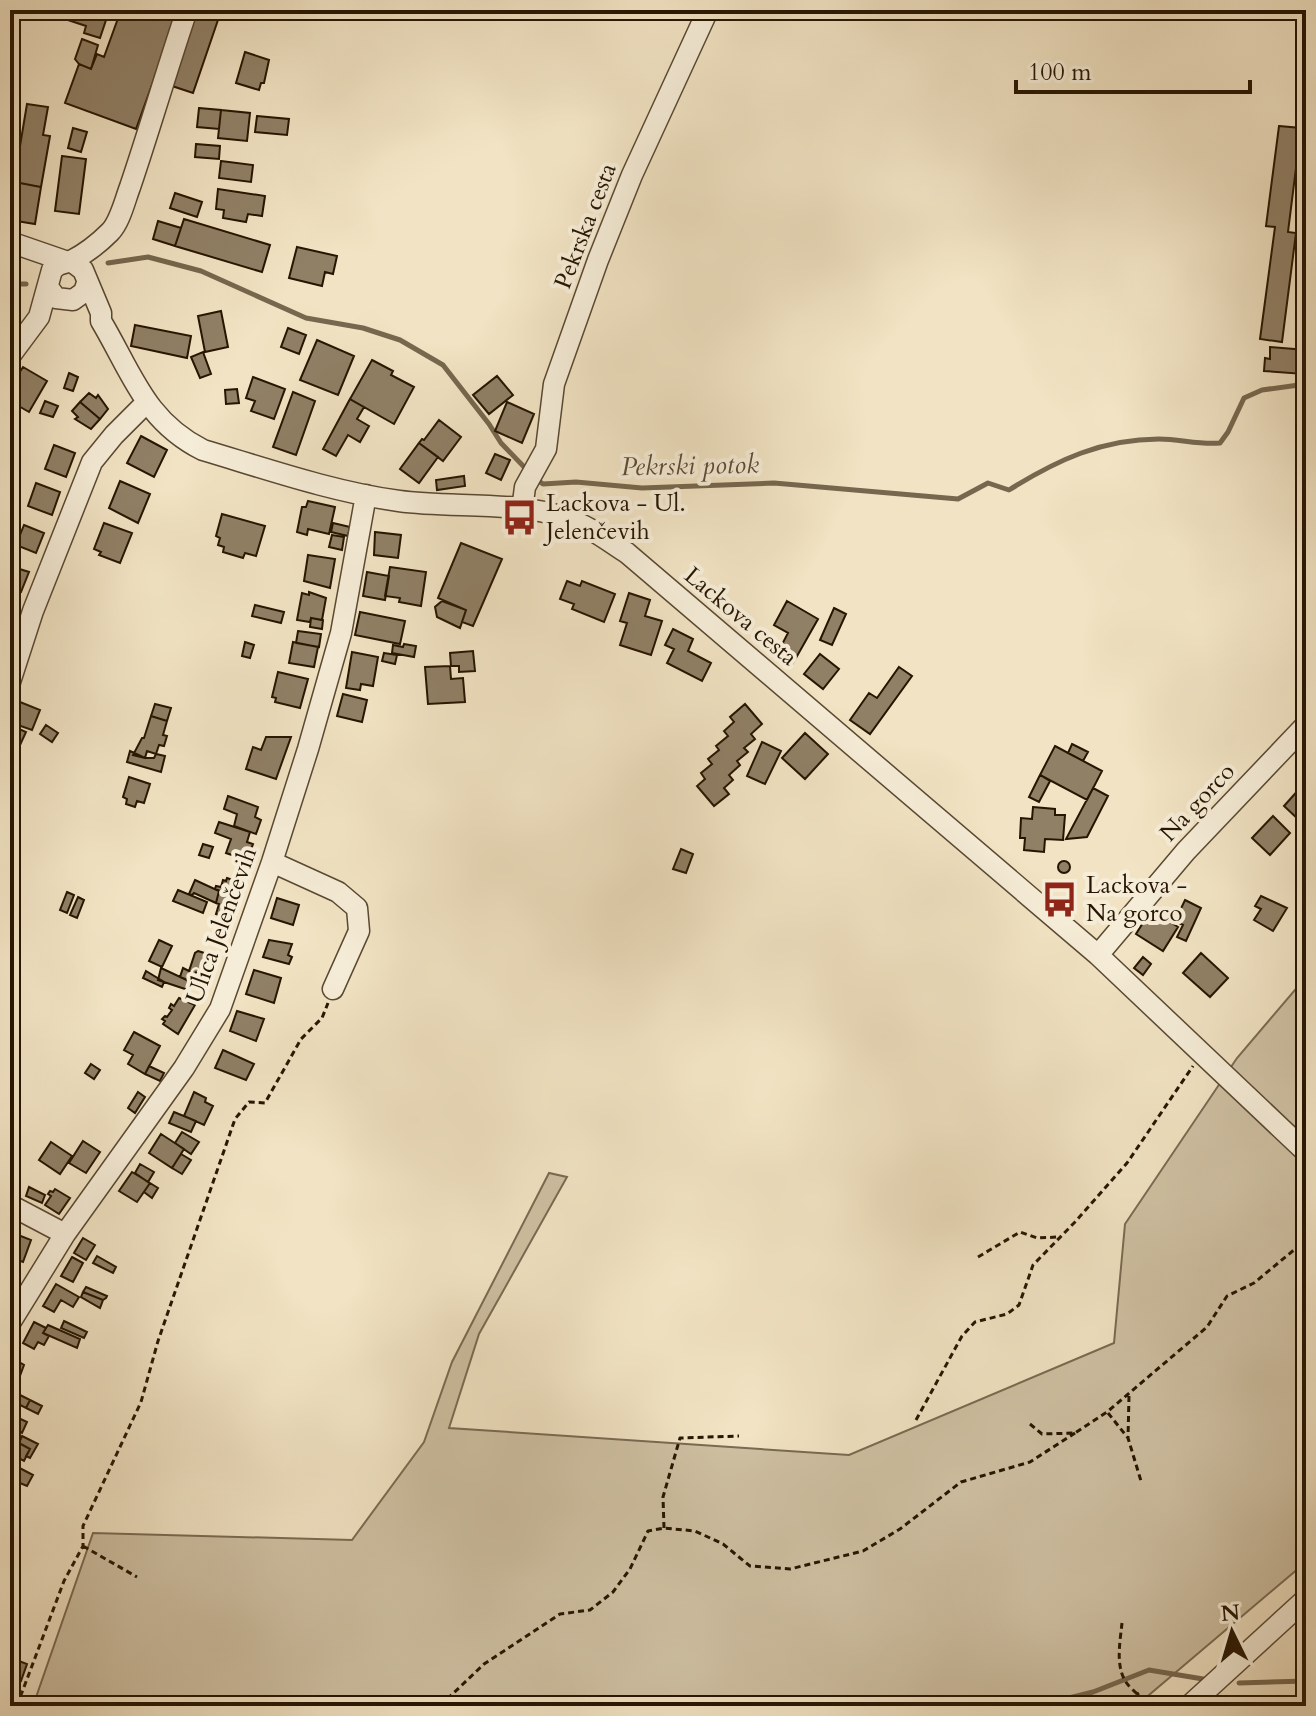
<svg xmlns="http://www.w3.org/2000/svg" width="1316" height="1716" font-family="Cardo,serif">
  <style>
    .green { fill: #cec0a2; stroke: #7a6a52; stroke-width: 2 }
    .lines { fill: none; stroke-linecap: round; stroke-linejoin: round }
    .stream { stroke: #76674e; stroke-width: 5 }
    .building { fill: #908066; stroke: #261501; stroke-width: 2 }
    .minor-casing { stroke: #594832; stroke-width: 23 }
    .path { stroke: #261501; stroke-width: 3; stroke-dasharray: 6 4; stroke-linecap: butt }
    .minor { stroke: #f6edd8; stroke-width: 20 }
    .labels { text-anchor: middle; stroke-width: 8; stroke-linejoin: round; paint-order: stroke }
    .street-label { font-size: 24px; fill: #261501; stroke: #f6edd8 }
    .poi-label { font-size: 24px; fill: #261501; stroke: #f6edd8; text-anchor: start }
    .water-label { font-size: 26px; font-style: italic; fill: #5c4b34; stroke: #f6edd8 }
  </style>
  <rect width="100%" height="100%" fill="#f1e3c3"/>
  <filter id="stains"><feTurbulence type="fractalNoise" baseFrequency=".0025" numOctaves="4"/><feColorMatrix values="0 0 0 0 .2 0 0 0 0 .09 0 0 0 0 .02 0 0 0 .5 -.17"/></filter>
  <radialGradient id="worn" r=".72"><stop offset=".6" stop-color="#630" stop-opacity="0"/><stop offset="1" stop-color="#630" stop-opacity=".3"/></radialGradient>
  <path class="green" d="M1306,977V1562L1136,1706H33L93,1533L352,1540L424,1442L452,1362L549,1173L567,1177L479,1334L449,1428L849,1455L1114,1343L1125,1224L1237,1058Z"/>
  <g class="lines">
    <path class="stream" d="M108,263L148,257L201,271L306,318L363,328L400,340L443,365L489,424L501,443L529,472
      M10,284H26
      M536,479L543,484L576,482L642,488L774,483L958,499L988,483L1009,490C1057,460 1102,439 1159,439C1180,439 1199,445 1220,443L1228,432L1244,398L1262,390L1306,384
      M1239,1683L1306,1681
      M1037,1706L1093,1692L1149,1670L1203,1679"/>
  </g>
  <path class="building" d="M61,10H97L96,13L107,17L100,38L84,33L86,26L59,17Z
    M121,10L137,16L139,10H144L175,21L136,129L65,103L79,64L91,69L97,54L104,57Z
    M191,10L219,17L193,93L166,84Z
    M82,39L98,45L91,69L79,64L75,59Z
    M245,52L269,60L264,83H261L259,90L236,83Z
    M27,104L48,107L43,135L50,136L41,187L14,182Z
    M199,108L221,110L219,129L197,127Z
    M221,110L250,113L247,141L218,138Z
    M257,116L289,119L287,135L255,132Z
    M1279,126L1301,128L1288,232L1296,233L1282,342L1260,339L1275,227L1266,226Z
    M73,128L87,132L81,152L68,148Z
    M196,144L220,146L219,159L195,157Z
    M62,156L86,159L79,214L55,211Z
    M221,161L253,165L251,182L219,178Z
    M10,181L41,187L35,224L10,220Z
    M218,189L265,196L262,216L248,214L246,222L223,218L224,210L216,209Z
    M175,193L202,202L197,217L170,208Z
    M184,219L270,245L262,272L175,246Z
    M158,221L181,228L175,246L153,239Z
    M297,247L337,256L333,274L325,272L322,286L289,278Z
    M221,311L228,347L205,352L198,316Z
    M135,325L191,336L187,358L131,346Z
    M288,328L306,335L299,354L281,347Z
    M317,340L354,356L338,395L300,380Z
    M1270,347L1306,350L1304,374L1264,371L1265,358L1270,359Z
    M203,352L211,374L200,378L191,357Z
    M372,360L393,371L391,375L414,387L394,424L350,399Z
    M23,367L47,381L29,412L10,401V387Z
    M69,373L78,377L73,391L64,388Z
    M497,376L513,395L489,414L473,395Z
    M253,377L285,389L274,419L251,411L255,401L246,398Z
    M237,389L239,403L226,404L225,390Z
    M293,392L315,401L296,455L273,447Z
    M89,393L96,398L98,395L108,409L100,419L80,402Z
    M350,399L364,407L357,419L369,426L360,442L348,435L336,456L323,449Z
    M45,401L58,406L53,417L40,413Z
    M80,402L100,419L91,429L75,419L78,417L72,411Z
    M507,402L534,414L522,443L495,431Z
    M439,420L461,437L443,461L419,443L422,439L424,440Z
    M141,436L167,450L154,477L127,463Z
    M419,443L438,457L419,483L400,469Z
    M54,445L75,453L66,477L45,469Z
    M495,454L510,460L501,480L486,473Z
    M464,476L465,486L437,490L436,480Z
    M120,481L150,494L138,523L109,508Z
    M36,483L60,492L52,515L28,506Z
    M308,501L335,507L329,534L308,529L307,535L297,532L302,507H306Z
    M222,514L265,526L256,556L245,553L243,558L223,552L224,547L218,545L220,538L216,536Z
    M104,523L132,533L120,563L99,555L101,552L94,549Z
    M333,523L350,527L348,536L331,532Z
    M24,525L44,533L36,553L16,545Z
    M375,532L401,535L398,558L374,555Z
    M332,535L344,537L342,550L329,547Z
    M461,543L502,559L473,626L462,622L466,610L438,598Z
    M308,555L335,559L330,588L304,581Z
    M10,566L29,572L21,592L10,588Z
    M390,567L426,572L421,606L399,602L400,598L385,596Z
    M367,572L389,576L385,600L363,596Z
    M567,581L580,586L582,581L615,594L604,622L572,609L574,604L560,599Z
    M309,592L326,598L322,620L311,618L310,622L297,620L302,593L309,595Z
    M629,593L650,600L645,616L662,621L651,655L620,645L627,623L620,621Z
    M442,601L466,610L460,628L437,617L435,607Z
    M787,601L818,619L792,665L776,656L788,633L774,625Z
    M255,605L284,612L281,623L252,616Z
    M834,608L846,614L832,645L820,640Z
    M360,612L405,621L400,644L355,635Z
    M311,618L323,620L322,629L310,627Z
    M673,629L693,639L688,651L711,663L702,681L667,663L674,649L665,645Z
    M298,631L321,634L319,647L296,643Z
    M245,642L254,645L250,658L242,656Z
    M293,642L318,647L314,667L289,663Z
    M404,644L416,646L414,657L392,653L393,645L403,647Z
    M473,651L475,671L459,672V666H451L450,653Z
    M352,652L378,657L373,686L361,684L360,690L346,688Z
    M384,653L397,655L395,664L382,661Z
    M820,654L839,669L823,689L804,674Z
    M450,666L451,679L463,678L465,702L428,704L425,667Z
    M899,667L912,676L870,734L850,720L869,693L877,698Z
    M278,672L308,679L300,708L275,702L276,698L272,697Z
    M343,694L367,700L362,722L337,716Z
    M20,702L40,710L32,730L12,723Z
    M155,704L171,708L167,721L151,716Z
    M745,704L762,724L751,734L755,739L744,748L748,752L737,761L740,765L729,775L733,780L724,788L729,794L714,806L697,786L705,779L701,773L712,764L708,759L719,750L716,746L728,736L724,731L734,722L730,717Z
    M151,716L167,721L163,735L167,736L164,746L159,745L156,754L147,751L145,758L133,755L142,738H144Z
    M46,725L58,733L52,742L40,734Z
    M12,726L26,732L15,756L10,754Z
    M805,733L828,754L805,779L782,758Z
    M266,737H291L276,779L246,769L253,747L261,750Z
    M762,742L781,751L765,784L747,776Z
    M1072,744L1088,752L1083,761L1068,753Z
    M1055,746L1102,771L1087,800L1040,775Z
    M130,751L145,758H154L156,754L165,756L161,772L127,762Z
    M1040,775L1050,781L1039,802L1029,797Z
    M129,777L150,784L144,803L137,801L135,807L126,804L127,799L123,797Z
    M1301,787L1306,792V812L1299,820L1284,806Z
    M1093,788L1108,796L1087,837L1066,839Z
    M228,796L258,807L255,817L261,820L256,834L234,826L237,814L224,809Z
    M1033,807L1055,809V815H1065L1063,840L1045,839L1044,852L1024,850L1025,838H1020L1021,818L1032,819Z
    M1273,816L1290,833L1270,855L1252,838Z
    M219,822L250,832L247,842L253,844L247,860L226,853L231,839L215,833Z
    M203,844L213,847L209,858L199,855Z
    M681,849L693,854L686,873L673,869Z
    M1058 867a6 6 0 1 1 12 0a6 6 0 1 1-12 0Z
    M227,878L241,883L237,897L215,889L216,886L221,887L223,880L226,881Z
    M195,880L219,891L216,903L194,893L192,895L189,894Z
    M178,890L207,902L203,913L173,901Z
    M219,891L237,897L230,918L216,914L219,904L216,903Z
    M67,892L74,895L67,913L60,910Z
    M1261,896L1287,908L1273,931L1254,920L1261,909L1255,906Z
    M78,897L84,900L77,918L70,915Z
    M277,898L299,905L293,925L271,918Z
    M1185,900L1201,908L1186,941L1177,937L1183,925L1175,921Z
    M1151,910L1178,927L1163,951L1136,934Z
    M159,940L172,946L162,967L149,961Z
    M269,940L292,944L288,955L292,957L289,964L263,957Z
    M198,951L217,957L207,988L180,977L183,968L189,971L195,953Z
    M1201,953L1228,978L1210,997L1183,973Z
    M1143,957L1151,964L1143,975L1134,968Z
    M161,968L191,982L188,990L158,980Z
    M254,970L281,978L274,1003L246,994Z
    M146,971L164,982L162,987L143,978Z
    M179,998L195,1005L178,1034L163,1024L165,1021L162,1019L165,1016L167,1017L172,1010L169,1008L171,1004L174,1006Z
    M237,1011L264,1019L256,1041L230,1031Z
    M134,1032L160,1046L145,1074L128,1064L133,1055L124,1050Z
    M223,1050L254,1064L246,1080L215,1068Z
    M91,1064L100,1070L94,1079L85,1073Z
    M149,1066L164,1073L160,1081L145,1074Z
    M138,1092L145,1097L135,1113L128,1108Z
    M194,1092L206,1098L205,1102L213,1106L204,1125L184,1116Z
    M174,1112L196,1121L191,1132L169,1123Z
    M182,1132L199,1142L191,1154L175,1143Z
    M161,1134L184,1149L172,1168L149,1153Z
    M83,1141L100,1152L86,1173L69,1163Z
    M51,1142L72,1156L60,1174L39,1160Z
    M181,1154L191,1160L182,1174L172,1168Z
    M140,1164L154,1172L148,1182L135,1173Z
    M132,1172L150,1183L137,1202L119,1191Z
    M150,1183L158,1188L152,1198L144,1192Z
    M29,1187L45,1195L42,1203L26,1196Z
    M55,1189L70,1198L59,1214L45,1205L51,1196L48,1194L50,1191L53,1192Z
    M10,1223L16,1226L13,1233L31,1240L23,1262L10,1257Z
    M83,1238L95,1245L86,1260L74,1253Z
    M97,1256L116,1267L113,1273L93,1263Z
    M72,1257L83,1263L73,1282L61,1276Z
    M56,1284L79,1297L73,1307L61,1300L54,1312L43,1306Z
    M86,1287L107,1296L106,1298L103,1300L83,1292Z
    M83,1292L103,1300L100,1308L81,1297Z
    M64,1321L87,1332L84,1338L61,1328Z
    M34,1322L46,1328L43,1333L49,1336L44,1345L38,1342L34,1349L23,1343Z
    M48,1325L80,1339L77,1348L43,1333Z
    M14,1359L24,1365L17,1384L14,1382L12,1386L10,1366Z
    M20,1395L30,1400L26,1408L16,1403Z
    M30,1400L42,1406L38,1414L26,1408Z
    M10,1414L27,1422L22,1433L10,1427Z
    M22,1436L38,1444L30,1458L26,1456L30,1449L19,1443Z
    M17,1442L30,1449L24,1461L11,1454Z
    M10,1463L33,1475L27,1486L20,1483L15,1493L10,1490Z
    M11,1658L27,1664L21,1681L10,1676Z"/>
  <g class="lines">
    <defs>
      <path id="minor" d="M10,242L65,261
        M71,261C85,254 99,243 110,232C120,222 125,200 130,187C150,128 167,69 187,10
        M48,287L56,298L73,300L84,292L87,283
        M10,356L39,317L52,270L58,265L71,261L83,270L101,313V321C132,373 145,421 203,450C267,469 333,492 399,501C450,508 515,501 563,517C586,524 607,540 627,553L1098,955L1306,1152
        M522,510L525,487L546,449L554,384L598,260L632,175L708,10
        M10,682L33,611L92,462L114,435L147,402
        M272,862L338,892L357,908L359,931L333,989
        M1098,955L1186,851L1306,725
        M10,1205L65,1234
        M10,1323L65,1234L184,1068L220,1009L272,862L308,749L341,633L366,495
        M1189,1706L1306,1599"/>
    </defs>
    <use href="#minor" class="minor-casing"/>
    <path class="path" d="M978,1257L1020,1232L1037,1238L1058,1237
      M1129,1396L1128,1438L1141,1481
      M1108,1413L1128,1438
      M916,1420L962,1336L975,1322L1007,1314L1019,1305L1033,1265L1075,1222L1127,1163L1193,1066
      M1030,1424L1042,1434L1075,1433L1107,1412L1207,1327L1227,1296L1254,1283L1306,1240
      M664,1528L663,1497L680,1438L739,1436
      M83,1546L137,1577
      M1122,1623C1120,1643 1114,1671 1130,1687C1137,1694 1142,1698 1148,1706
      M10,1692L21,1695L64,1581L83,1546V1526L141,1402L158,1341L235,1119L249,1102L265,1103L301,1039L322,1018L328,1003
      M440,1706L484,1664L560,1614L590,1610L613,1592L630,1569L648,1531L664,1528L695,1531L723,1544L750,1566L790,1569L863,1551L900,1529L961,1482L1030,1462L1075,1433
      M1120,1706L1139,1693"/>
    <use href="#minor" class="minor"/>
  </g>
  <defs>
    <symbol id="bus-bare" viewBox="-9 -9 18 18"><path d="M-5-6H5V4H4V6H2V4H-2V6H-4V4H-5ZM-3.5-4V0h7V-4ZM-3.5 1.2v1.5H-2V1.2ZM2 1.2v1.5H3.5V1.2Z" fill="#8f2418" stroke="#f6edd8" stroke-width="2.5" paint-order="stroke"/></symbol>
  </defs>
  <g fill-rule="evenodd">
    <use href="#bus-bare" x="494" y="492" width="51" height="51"/>
    <use href="#bus-bare" x="1034" y="874" width="51" height="51"/>
  </g>
  <g class="labels">
    <g class="street-label">
      <text transform="translate(585 226) rotate(-69)" y="8">Pekrska cesta</text>
      <text transform="translate(741 616) rotate(40)" y="8">Lackova cesta</text>
      <text transform="translate(1197 802) rotate(-47)" y="8">Na gorco</text>
      <text transform="translate(221 925) rotate(-70)" y="8">Ulica Jelenčevih</text>
    </g>
    <g class="poi-label">
      <text x="546" y="511">Lackova - Ul.<tspan x="546" dy="28">Jelenčevih</tspan></text>
      <text x="1086" y="893">Lackova -<tspan x="1086" dy="28">Na gorco</tspan></text>
    </g>
    <g class="water-label">
      <text transform="translate(690 465) rotate(-1)" y="9">Pekrski potok</text>
    </g>
  </g>
  <rect width="1316" height="1716" fill="none" stroke="#f1e3c3" stroke-width="40"/>
  <rect x="12" y="12" width="1292" height="1692" fill="none" stroke="#261501" stroke-width="4"/>
  <rect x="20" y="20" width="1276" height="1676" fill="none" stroke="#261501" stroke-width="2"/>
  <g transform="translate(1232 1632) rotate(355)" stroke="#f6edd8" stroke-width="6" paint-order="stroke">
  <path d="M0-6L14 30L0 20L-14 30Z" fill="#261501"/>
  <text y="-12" font-size="22" font-weight="bold" text-anchor="middle" fill="#261501">N</text>
  </g>
  <path d="M1016 80v12h234v-12" fill="none" stroke="#261501" stroke-width="4"/>
  <text x="1028" y="80" font-size="24" fill="#261501" stroke="#f6edd8" stroke-width="6" paint-order="stroke">100 m</text>
  <rect width="100%" height="100%" filter="url(#stains)"/>
  <rect width="100%" height="100%" fill="url(#worn)"/>
</svg>
